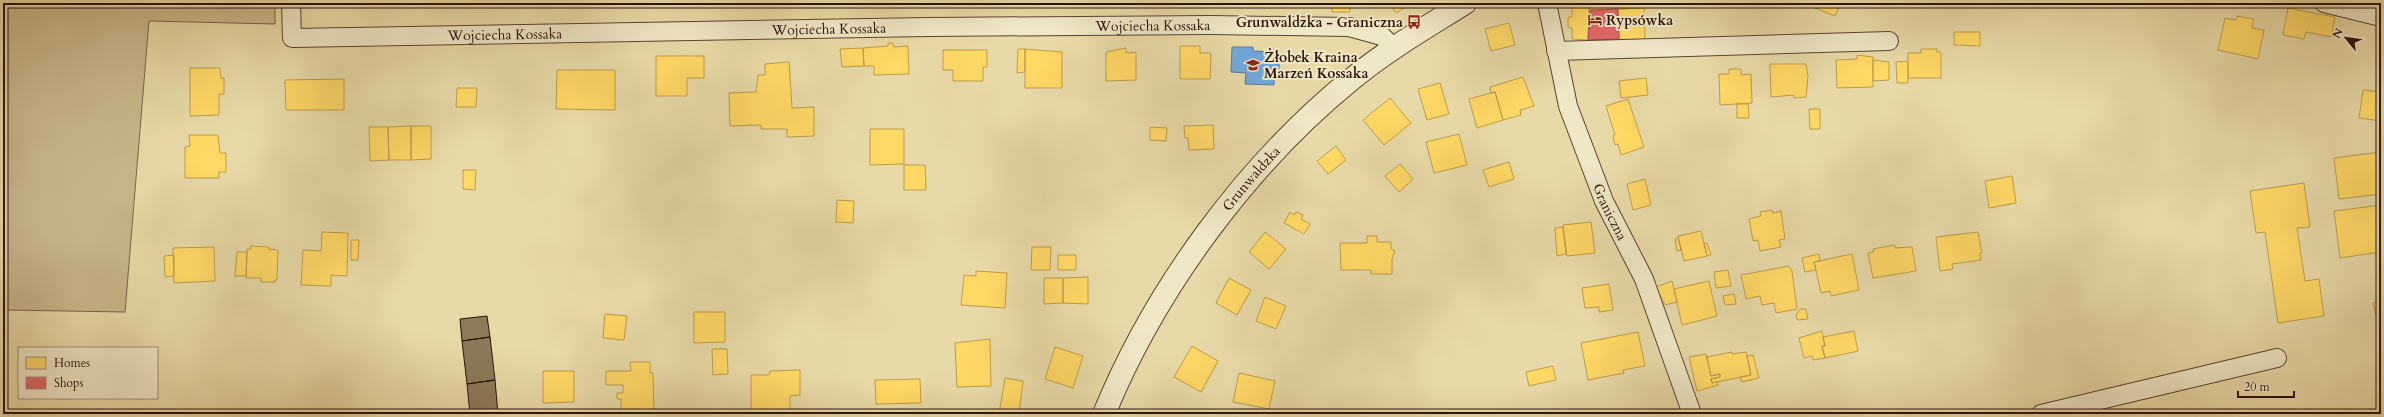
<svg xmlns="http://www.w3.org/2000/svg" width="2384" height="417" font-family="Cardo,serif">
  <style>
    .green { fill: #c8b88c; stroke: #786549 }
    .homes { fill: #ffd966; stroke: #bf9d49 }
    .shops { fill: #e06666; stroke: #a94d49 }
    .schools { fill: #6fa8dc; stroke: #5a7b9c }
    .building { fill: #8c7a5a; stroke: #291206 }
    .lines { fill: none; stroke-linecap: round; stroke-linejoin: round }
    .minor-casing { stroke: #59442e; stroke-width: 20 }
    .tertiary-casing { stroke: #59442e; stroke-width: 24 }
    .minor { stroke: #f0e7c6; stroke-width: 18 }
    .tertiary { stroke: #f0e7c6; stroke-width: 22 }
    .labels { text-anchor: middle; stroke-width: 4; stroke-linejoin: round; paint-order: stroke }
    .poi-label { font-size: 14px; font-weight: bold; fill: #291206; stroke: #f0e7c6; text-anchor: start }
    .street-label { font-size: 14px; fill: #291206; stroke: #f0e7c6 }
  </style>
  <rect width="100%" height="100%" fill="#e8daa8"/>
  <filter id="stains"><feTurbulence type="fractalNoise" baseFrequency=".005" numOctaves="4"/><feColorMatrix values="0 0 0 0 .2 0 0 0 0 .09 0 0 0 0 .02 0 0 0 .5 -.17"/></filter>
  <radialGradient id="worn" r=".72"><stop offset=".6" stop-color="#630" stop-opacity="0"/><stop offset="1" stop-color="#630" stop-opacity=".3"/></radialGradient>
  <path class="green" d="M3,3H275V24L149,21L125,312L3,310Z"/>
  <path class="homes" d="M569,3H589V5L569,4Z
    M1028,3H1066V5H1028Z
    M1093,3H1133V5L1093,4Z
    M1332,3H1350V12H1332Z
    M1390,3H1411L1396,13Z
    M1565,3H1590L1589,5Z
    M1590,3H1621L1622,9L1590,10Z
    M1621,3H1637V8L1622,9Z
    M1803,3H1841L1835,16Z
    M1572,4L1589,5L1588,40L1572,39V28L1568,27V17H1572Z
    M573,5H586L585,7H572Z
    M1644,8L1645,40L1619,41L1618,9Z
    M2288,8L2335,17L2331,37L2306,32L2304,39L2283,35Z
    M2237,16L2254,19L2252,28L2264,30L2258,59L2218,50L2225,18L2236,20Z
    M1509,23L1515,45L1491,51L1485,29Z
    M1954,32H1980V46L1954,45Z
    M888,43H893L894,47L908,46L909,74L874,75V66H864L863,48L888,46Z
    M1180,46H1200V53H1211L1210,79H1180Z
    M863,48L864,66L842,67L840,49Z
    M1126,48V53L1136,52V80L1106,81V52Z
    M1018,49H1025V72L1017,73Z
    M1025,49L1062,52V88H1025Z
    M1921,49H1937V52H1941V78H1908V53H1921Z
    M943,50H987V67H983V81H953V70H943Z
    M1857,55L1873,57V87L1837,88L1836,60L1857,59Z
    M656,56H704V78H687V96H656Z
    M1873,60L1889,62V80L1873,81Z
    M1908,61V83H1897L1896,62Z
    M789,62L792,108L814,107V136L787,137V129H761V125L730,126L729,93L756,92L758,75H765V64Z
    M1770,64H1806L1808,76L1806,97L1794,98V95L1771,97Z
    M190,68H220L221,78H224V94H219V115L190,116Z
    M1729,69H1741V75L1751,74L1752,103L1720,105L1719,74H1729Z
    M557,70H615V110L556,109Z
    M1523,77L1534,106L1520,110L1521,115L1503,120L1495,92L1491,93L1490,87Z
    M1646,78L1648,95L1621,98L1619,81Z
    M344,79V110H286L285,80Z
    M1440,83L1449,114L1427,120L1418,89Z
    M457,88H477L476,107H456Z
    M2363,90L2381,92V121L2359,118Z
    M1495,92L1503,120L1477,128L1469,99Z
    M1390,98L1411,123L1384,145L1363,120Z
    M1628,99L1644,147L1621,155L1618,144L1615,145L1613,136L1615,135L1606,106Z
    M1737,104H1748L1749,118H1737Z
    M1809,109H1820V129H1810Z
    M1213,125L1214,149L1189,150L1188,138H1185L1184,126Z
    M411,126V160H389L388,127Z
    M411,126H431V159L411,160Z
    M369,127H388L389,160L370,161Z
    M1150,127L1167,128L1166,141L1150,140Z
    M870,129H904V164L870,165Z
    M1459,134L1467,165L1434,173L1426,142Z
    M189,135H218L220,153H226V172H219V178H185V147L190,146Z
    M1336,146L1346,160L1328,174L1317,161Z
    M2381,152V194L2339,199L2334,158Z
    M1509,162L1514,179L1489,187L1483,170Z
    M1400,164L1413,179L1399,192L1385,176Z
    M904,165H925L926,190H904Z
    M463,170H476L475,190L463,189Z
    M2012,176L2016,203L1989,208L1985,181Z
    M1645,179L1651,205L1633,210L1627,184Z
    M2304,183L2310,227L2297,228L2305,281L2319,279L2324,316L2278,323L2265,232L2256,233L2250,191Z
    M837,200L854,201L853,223L836,222Z
    M2381,205V252L2340,258L2334,211Z
    M1772,210L1773,213L1781,211L1785,239L1779,240L1781,247L1760,251L1758,240L1753,241L1749,219L1761,216L1760,212Z
    M1290,212L1294,215L1296,212L1303,215L1301,219L1310,224L1304,234L1284,223Z
    M1591,222L1595,253L1567,256L1563,225Z
    M1563,227L1566,254L1557,256L1555,228Z
    M1701,231L1707,256L1684,261L1678,236Z
    M322,232L348,233L347,276L331,275V286L301,285L303,250L321,251Z
    M1265,232L1286,249L1269,269L1249,252Z
    M1978,232L1982,253H1980L1981,260L1952,264L1953,269L1940,271L1936,237Z
    M1367,236H1377V242H1391V249L1395,251L1392,259V274H1371V270H1341L1340,243H1367Z
    M1678,238L1681,250L1677,251L1675,239Z
    M351,240H359L358,260H351Z
    M1704,243H1707L1711,255L1707,256Z
    M1895,245V248L1912,247L1916,271L1873,278L1868,253L1874,252L1873,249Z
    M250,246L269,247V249L278,250L277,280H275V282H261V278H246L247,249H251Z
    M214,247L215,281L174,283L173,248Z
    M1032,247H1051L1050,270H1031Z
    M237,252H247L246,276H235Z
    M1819,254L1820,261L1814,262L1816,270L1805,272L1802,258Z
    M1852,254L1859,290L1831,296L1830,291L1821,293L1814,262Z
    M174,255V276L165,277L164,256Z
    M1058,255H1076V270H1058Z
    M1789,266L1792,271L1797,309L1776,313L1774,303L1762,305L1760,296L1746,299L1741,275Z
    M1728,270L1731,286L1716,288L1714,272Z
    M976,271L1007,273L1005,308L961,305L964,275L976,276Z
    M1088,277V304L1063,303V278Z
    M1044,278H1063V303L1044,304Z
    M1229,278L1251,290L1237,315L1216,303Z
    M1672,281L1677,302L1665,305L1656,287Z
    M1709,281L1717,316L1682,325L1674,289Z
    M1609,284L1613,310L1599,312V307L1585,308L1582,288Z
    M1734,294L1736,304L1725,305L1723,296Z
    M1265,297L1286,306L1276,329L1256,321Z
    M2381,301V335L2373,303Z
    M1800,309H1806L1808,319L1797,320L1796,315Z
    M694,312H725V342L694,343Z
    M605,314L627,316L624,340L603,338Z
    M1822,331L1825,346H1822L1825,358L1813,360L1812,356L1804,358L1799,338Z
    M1854,331L1858,351L1825,358L1822,346H1825L1823,337Z
    M1638,332L1645,366L1623,370L1624,373L1588,380L1581,343Z
    M990,339L991,386L957,387L955,343Z
    M1192,346L1218,361L1201,392L1174,377Z
    M1055,347L1083,356L1073,388L1045,379Z
    M712,349H727L728,374L713,375Z
    M1732,352V354L1746,352L1751,375L1712,383L1711,379L1720,377V374L1711,376L1707,357Z
    M1706,354L1711,376L1720,374V377L1711,379L1712,383L1717,382L1718,385L1697,391L1689,357Z
    M1753,355L1759,378L1742,382L1740,377L1751,375L1747,356Z
    M630,362H650V373H653L654,412L621,413V399H617V393H623V385H606V371H631Z
    M1553,366L1556,380L1529,386L1526,372Z
    M800,370V395L790,396V414H751V375H769L770,371Z
    M543,371H574V402L543,403Z
    M1239,373L1275,381L1269,409L1233,402Z
    M1005,378L1023,381L1019,414H999Z
    M920,379L921,403L876,404L875,380Z"/>
  <path class="shops" d="M1618,9L1619,39L1588,40L1590,10Z"/>
  <path class="schools" d="M1232,47H1253V51L1276,52L1275,63H1279V72H1274V85L1245,84L1246,73L1231,72Z"/>
  <path class="building" d="M487,316L490,337L462,341L460,319Z
    M490,337L495,380L467,384L462,341Z
    M495,380L498,414H470L467,384Z"/>
  <g class="lines">
    <defs>
      <g id="minor">
        <path id="s1" d="M291,3L292,38L928,27L1211,25L1349,27L1382,36L1395,49"/>
        <path id="s2" d="M1547,3L1568,106L1604,201L1644,279L1692,414"/>
        <path d="M2324,3L2381,17"/>
        <path d="M1556,51L1889,41"/>
        <path d="M2041,414L2277,358"/>
      </g>
      <g id="tertiary">
        <path id="s3" d="M1104,414C1155,289 1247,164 1352,79C1387,50 1427,27 1465,3"/>
      </g>
    </defs>
    <use href="#minor" class="minor-casing"/>
    <use href="#tertiary" class="tertiary-casing"/>
    <use href="#minor" class="minor"/>
    <use href="#tertiary" class="tertiary"/>
  </g>
  <defs>
    <symbol id="hotel-bare" viewBox="-9 -9 18 18"><path d="M-6-4.5h1.5V1H6V5H4.5V3h-9V5H-6ZM-4 0a1.8 1.8 0 1 1 3.6 0ZM.5 0V-2.5h3Q6-2.5 6 0Z" fill="#8f2418" stroke="#f0e7c6" stroke-width="2.5" paint-order="stroke"/></symbol>
    <symbol id="bus-bare" viewBox="-9 -9 18 18"><path d="M-5-6H5V4H4V6H2V4H-2V6H-4V4H-5ZM-3.5-4V0h7V-4ZM-3.5 1.2v1.5H-2V1.2ZM2 1.2v1.5H3.5V1.2Z" fill="#8f2418" stroke="#f0e7c6" stroke-width="2.5" paint-order="stroke"/></symbol>
    <symbol id="school-bare" viewBox="-9 -9 18 18"><path d="M0-5L7-2L0 1L-7-2ZM-4 1L0 2.5L4 1V4Q0 6-4 4Z" fill="#8f2418" stroke="#f0e7c6" stroke-width="2.5" paint-order="stroke"/></symbol>
  </defs>
  <g fill-rule="evenodd">
    <use href="#hotel-bare" x="1585" y="10" width="20" height="20"/>
    <use href="#bus-bare" x="1404" y="12" width="20" height="20"/>
    <use href="#school-bare" x="1243" y="55" width="20" height="20"/>
  </g>
  <g class="labels">
    <g class="poi-label">
      <text x="1606" y="25">Rypsówka</text>
      <text x="1403" y="27" text-anchor="end">Grunwaldzka - Graniczna</text>
      <text x="1264" y="62">Żłobek Kraina<tspan x="1264" dy="16">Marzeń Kossaka</tspan></text>
    </g>
    <g class="street-label">
      <text dy="5" stroke="none"><textPath href="#s1" startOffset="896">Wojciecha Kossaka</textPath></text>
      <text dy="5" stroke="none"><textPath href="#s1" startOffset="572">Wojciecha Kossaka</textPath></text>
      <text dy="5" stroke="none"><textPath href="#s1" startOffset="248">Wojciecha Kossaka</textPath></text>
      <text dy="5" stroke="none"><textPath href="#s3" startOffset="279">Grunwaldzka</textPath></text>
      <text dy="5" stroke="none"><textPath href="#s2" startOffset="219">Graniczna</textPath></text>
    </g>
  </g>
  <rect width="2384" height="417" fill="none" stroke="#e8daa8" stroke-width="16"/>
  <rect x="4" y="4" width="2376" height="409" fill="none" stroke="#291206" stroke-width="2"/>
  <rect x="8" y="8" width="2368" height="401" fill="none" stroke="#291206"/>
  <rect x="18" y="347" width="140" height="52" fill="#f0e7c6" stroke="#a09279"/>
  <rect x="26" y="357" width="20" height="12" fill="#ffd966" stroke="#a09279"/>
  <text x="54" y="367" font-size="12" fill="#291206">Homes</text>
  <rect x="26" y="377" width="20" height="12" fill="#e06666" stroke="#a09279"/>
  <text x="54" y="387" font-size="12" fill="#291206">Shops</text>
  <g transform="translate(2346 38) rotate(299)" stroke="#f0e7c6" stroke-width="3" paint-order="stroke">
  <path d="M0-3L7 15L0 10L-7 15Z" fill="#291206"/>
  <text y="-6" font-size="11" font-weight="bold" text-anchor="middle" fill="#291206">N</text>
  </g>
  <path d="M2238 391v6h56v-6" fill="none" stroke="#291206" stroke-width="2"/>
  <text x="2244" y="391" font-size="12" fill="#291206" stroke="#f0e7c6" stroke-width="3" paint-order="stroke">20 m</text>
  <rect width="100%" height="100%" filter="url(#stains)"/>
  <rect width="100%" height="100%" fill="url(#worn)"/>
</svg>
